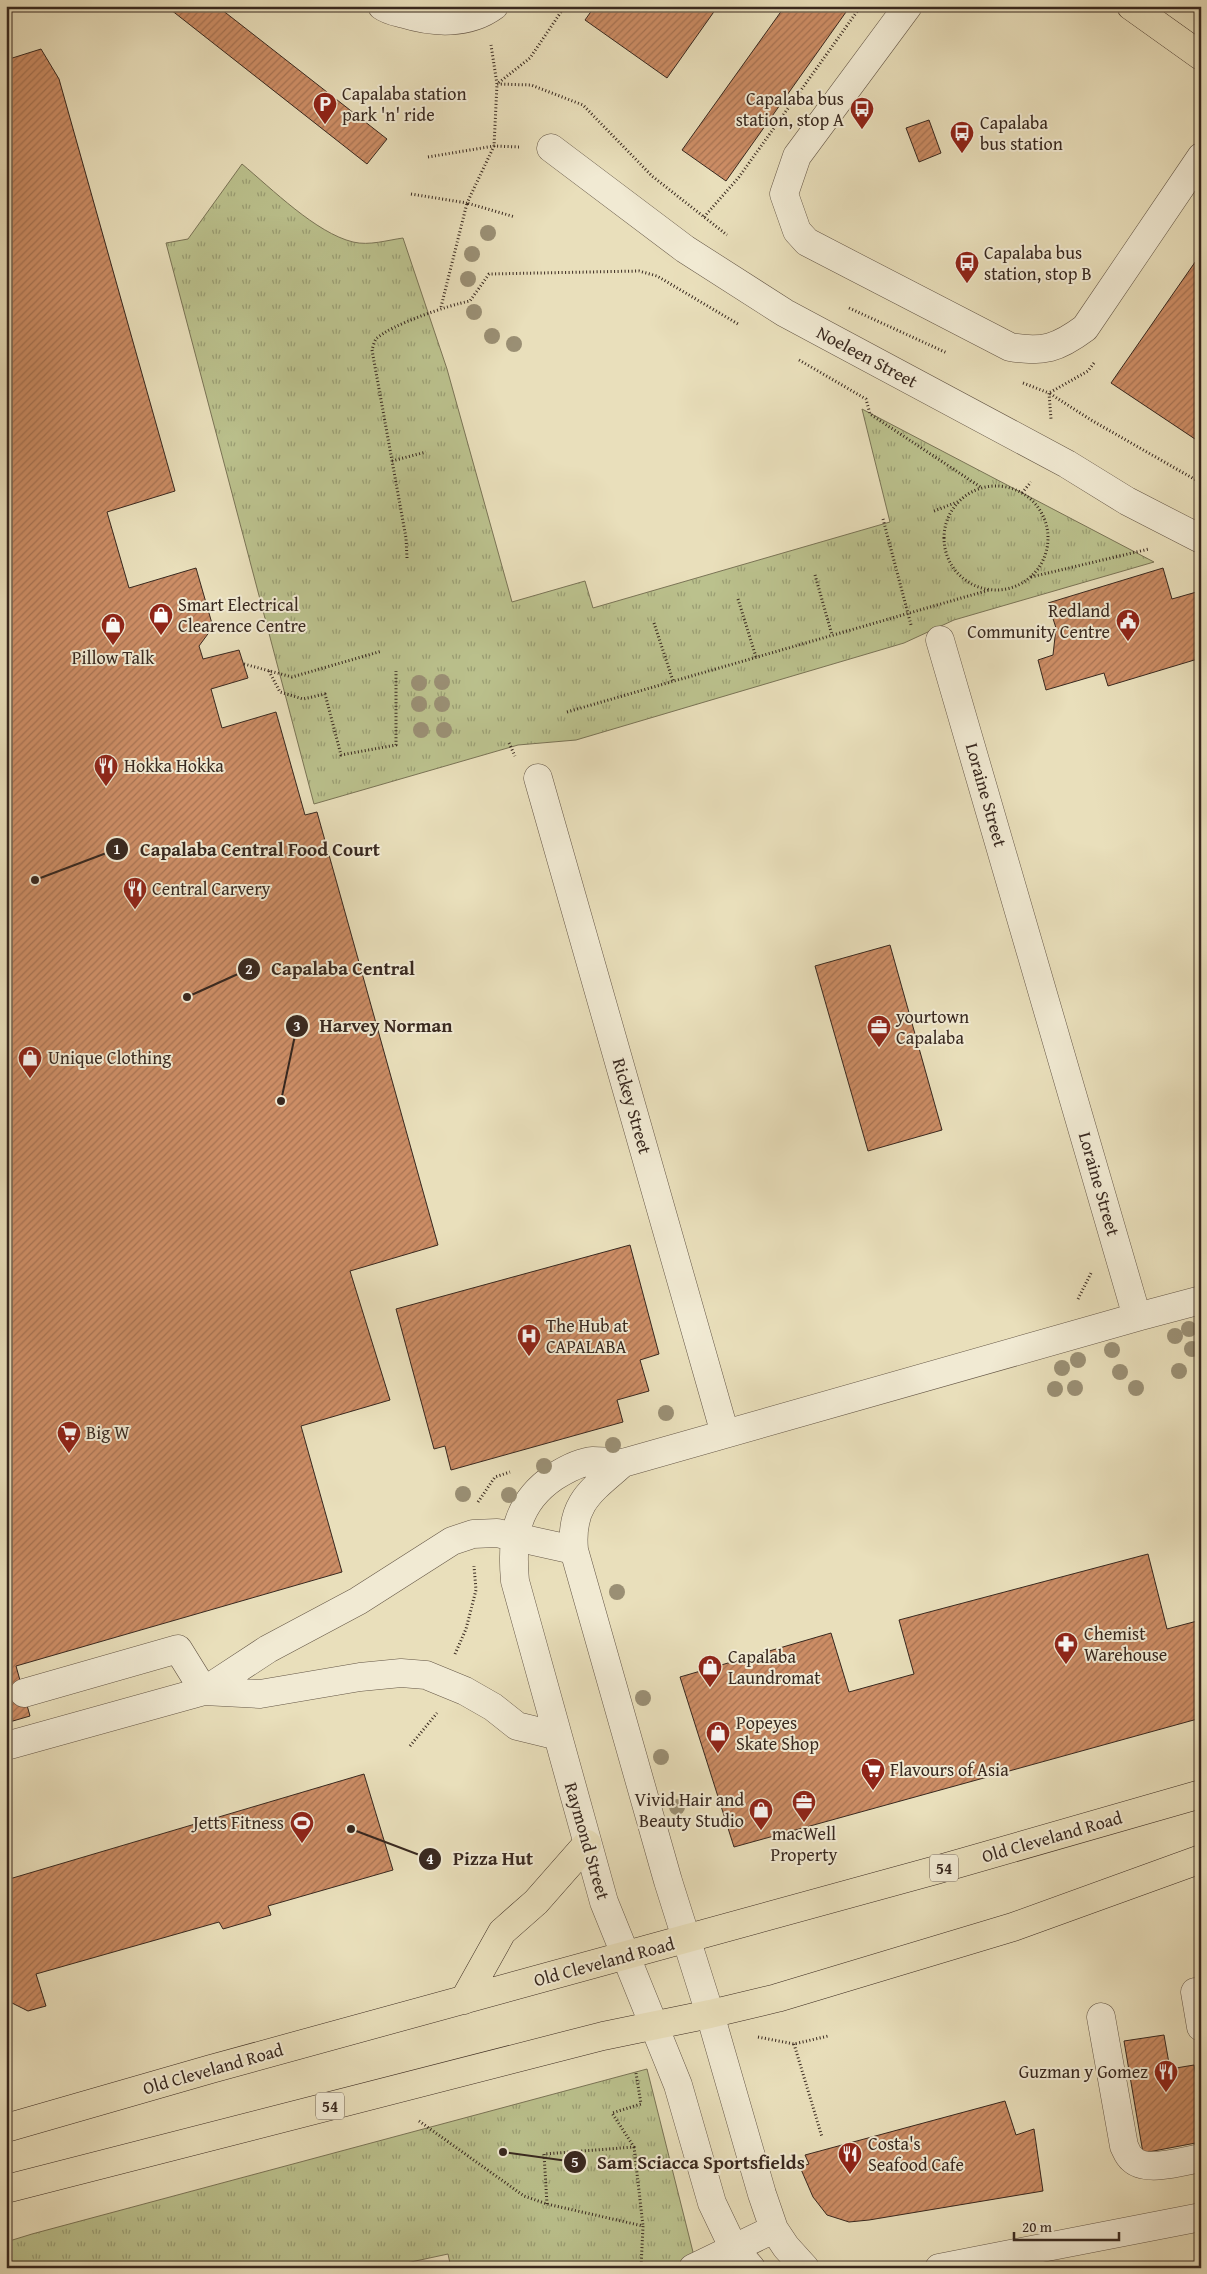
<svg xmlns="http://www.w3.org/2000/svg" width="1207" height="2274" font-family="'Gentium Book Plus',serif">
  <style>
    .park { fill: url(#park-tufts); stroke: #7a7456 }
    .building { fill: url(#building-hatch); stroke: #38281f }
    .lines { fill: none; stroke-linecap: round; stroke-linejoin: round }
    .minor-casing { stroke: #645646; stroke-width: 29 }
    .major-casing { stroke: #38281f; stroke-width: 29 }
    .path { stroke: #38281f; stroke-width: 3; stroke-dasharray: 1 2.5; stroke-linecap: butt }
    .minor { stroke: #f1ead3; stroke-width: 28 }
    .major { stroke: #e9dfbb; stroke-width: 28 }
    .tree { fill: #9a8f74 }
    .labels { text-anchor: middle; stroke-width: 4; stroke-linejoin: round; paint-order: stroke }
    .shield { fill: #f1ead3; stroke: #706255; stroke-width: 1 }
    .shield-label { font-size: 16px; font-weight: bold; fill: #38281f }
    .poi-label { font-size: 18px; fill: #38281f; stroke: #f1ead3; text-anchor: start }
    .street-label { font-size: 18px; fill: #38281f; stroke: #f1ead3 }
    .leader { fill: none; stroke: #38281f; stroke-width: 2 }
    .callout-dot { fill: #38281f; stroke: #f1ead3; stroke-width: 2 }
    .mark-label { font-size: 15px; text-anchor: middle; font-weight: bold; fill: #fff }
    .callout-label { font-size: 19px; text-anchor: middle; font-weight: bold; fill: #38281f; stroke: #f1ead3; stroke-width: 4; stroke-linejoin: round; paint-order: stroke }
  </style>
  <defs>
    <pattern id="park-tufts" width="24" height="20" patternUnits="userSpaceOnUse" patternTransform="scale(1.25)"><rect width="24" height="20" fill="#bbc18d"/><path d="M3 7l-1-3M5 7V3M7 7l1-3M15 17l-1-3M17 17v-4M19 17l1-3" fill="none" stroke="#999d73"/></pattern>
    <pattern id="building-hatch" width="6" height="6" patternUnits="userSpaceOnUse" patternTransform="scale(1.25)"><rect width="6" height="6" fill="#cc8d65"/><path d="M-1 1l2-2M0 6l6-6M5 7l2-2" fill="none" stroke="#a77353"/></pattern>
  </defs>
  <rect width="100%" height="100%" fill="#e9dfbb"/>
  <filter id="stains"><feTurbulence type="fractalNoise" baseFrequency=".004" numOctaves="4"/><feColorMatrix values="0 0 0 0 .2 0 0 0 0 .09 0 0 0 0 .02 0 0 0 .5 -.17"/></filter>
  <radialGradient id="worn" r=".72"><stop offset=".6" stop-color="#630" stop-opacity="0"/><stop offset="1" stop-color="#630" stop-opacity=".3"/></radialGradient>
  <path class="park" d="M242,164C272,189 316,233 353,242C369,246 388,240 403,238L447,369L512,602L585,581L593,608L890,522L862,409L1154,562L954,620L904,643L576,740L518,745L314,804L166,243L188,239Z
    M647,2069L697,2268H451L448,2254L383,2268H6V2242L32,2234Z"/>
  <path class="building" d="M166,6H217L387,139L367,164Z
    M595,6H718L667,78L585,20Z
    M785,6H838L846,12L726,181L682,150Z
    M41,49L59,79L175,491L107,512L129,588L196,568L213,627L199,646L203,659L239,650L248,678L211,689L222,728L276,712L305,815L317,812L438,1245L350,1271L390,1400L301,1426L342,1572L16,1666L30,1716L6,1723V60Z
    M929,120L941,153L919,162L906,128Z
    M1200,255L1201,256V443L1111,383Z
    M1163,568L1172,599L1200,591L1201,658L1108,686L1104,673L1046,690L1038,660L1053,655L1056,628L1048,603Z
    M890,945L942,1130L868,1151L815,966Z
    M630,1245L659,1354L640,1360L649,1391L617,1400L623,1422L451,1470L445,1446L434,1449L396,1309Z
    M1148,1554L1167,1629L1201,1620V1718L734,1847L680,1677L831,1633L849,1692L914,1674L899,1620Z
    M364,1774L393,1870L268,1906L271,1915L223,1929L219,1922L36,1974L46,2006L28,2011L6,2000V1880Z
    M1164,2035L1170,2069L1194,2065L1201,2105V2142L1143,2153L1124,2041Z
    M1005,2101L1016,2135L1034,2129L1043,2191L869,2220L849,2222L827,2215L813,2197L800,2167L809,2164L805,2155Z"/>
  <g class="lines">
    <defs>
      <path id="minor" d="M382,6C389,11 397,12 404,14C433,23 468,25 494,6
        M908,6L797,156L784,194L797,231L807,242L1010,347C1043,353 1058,348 1085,328L1201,157
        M551,148L685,249L785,313L1067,464L1127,501L1201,539
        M538,778L725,1434
        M1137,1317L1201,1300
        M623,1463C591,1491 570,1503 574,1550L668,1881L710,2014L762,2194L774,2229L786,2247L805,2268
        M204,1691L260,1694L360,1677L401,1673L426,1675L465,1691L493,1707L517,1726L558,1736
        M24,1693L178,1649L204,1691
        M6,1746L204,1691L268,1649L358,1601L452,1541L473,1534L497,1533L574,1550
        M1195,1992L1201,2027
        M1101,2017L1124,2146C1126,2150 1128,2156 1132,2159C1145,2173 1184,2161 1201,2158
        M693,2268L774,2229
        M751,2268L733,2247L712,2203L678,2085L604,1902L515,1581C511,1537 516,1503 554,1477C565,1470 579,1462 593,1461C603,1461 613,1462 623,1463L1137,1317L940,640
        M939,2268L1201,2217"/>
      <path id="major" d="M1131,6L1201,56
        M464,2000L502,1932L536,1902L587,1844
        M6,2128L211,2069L936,1870L1201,1794
        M6,2189L603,2036L710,2014L777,1998L1013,1927L1201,1859"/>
    </defs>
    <use href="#minor" class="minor-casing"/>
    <use href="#major" class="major-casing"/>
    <path class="path" d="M565,6L530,58L497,84L531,85L583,105L652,176L727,235
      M428,157L494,146L519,147
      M411,194L467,203L494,146L497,84L491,45
      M704,217L739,177L861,6
      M441,307L467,203L515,217
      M849,308L947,353
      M799,360L866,399L870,414L982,488
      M1094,363L1088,371L1049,393L1091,420L1201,483
      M1023,383L1049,393L1051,419
      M392,461L426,452
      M944 538a52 52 0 1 1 104 0a52 52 0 1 1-104 0Z
      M1022,493L1031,482
      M934,511L960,501
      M883,519L911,625
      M407,558L406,538L372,350C373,347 374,342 376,339C390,325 449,305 470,301L489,274L639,271L657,276L738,324
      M815,575L832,635
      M1031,577L1149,549
      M738,599L756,657
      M654,623L673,681
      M244,664L292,677L382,651
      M269,671L280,692L303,699L325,694L341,755L396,745V671
      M567,712L989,590
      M509,743L515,756
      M1078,1299L1091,1273
      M478,1502L495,1477L510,1472
      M455,1654L466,1629L476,1590L474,1566
      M410,1746L437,1713
      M758,2037L794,2044L828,2036
      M794,2044L822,2137
      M419,2121L524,2196L547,2204L643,2226L641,2268
      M634,2147L643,2226
      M547,2204L544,2154L634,2147L612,2113L641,2104L636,2073"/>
    <use href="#minor" class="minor"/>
    <use href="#major" class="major"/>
  </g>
  <g class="tree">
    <circle cx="488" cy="233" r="8"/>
    <circle cx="472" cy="254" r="8"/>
    <circle cx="468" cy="279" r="8"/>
    <circle cx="474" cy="312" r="8"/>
    <circle cx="492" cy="336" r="8"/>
    <circle cx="514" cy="344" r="8"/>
    <circle cx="442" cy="682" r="8"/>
    <circle cx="419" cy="683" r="8"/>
    <circle cx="419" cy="704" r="8"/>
    <circle cx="442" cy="704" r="8"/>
    <circle cx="421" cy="730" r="8"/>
    <circle cx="444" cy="730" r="8"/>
    <circle cx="1189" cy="1329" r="8"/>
    <circle cx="1175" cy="1336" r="8"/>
    <circle cx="1192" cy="1349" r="8"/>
    <circle cx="1112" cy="1350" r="8"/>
    <circle cx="1078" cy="1360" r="8"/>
    <circle cx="1062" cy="1368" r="8"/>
    <circle cx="1179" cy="1371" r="8"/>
    <circle cx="1120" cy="1372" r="8"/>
    <circle cx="1075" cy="1388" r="8"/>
    <circle cx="1136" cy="1388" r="8"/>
    <circle cx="1055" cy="1389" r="8"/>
    <circle cx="666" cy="1413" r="8"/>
    <circle cx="613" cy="1445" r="8"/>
    <circle cx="544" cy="1466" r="8"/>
    <circle cx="463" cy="1494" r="8"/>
    <circle cx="509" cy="1495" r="8"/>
    <circle cx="617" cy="1592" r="8"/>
    <circle cx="643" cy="1698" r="8"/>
    <circle cx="661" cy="1757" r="8"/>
    <circle cx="677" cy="1807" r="8"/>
  </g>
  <defs>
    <symbol id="parking-pin" viewBox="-11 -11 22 30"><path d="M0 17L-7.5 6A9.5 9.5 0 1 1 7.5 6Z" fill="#8f2418" stroke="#f1ead3"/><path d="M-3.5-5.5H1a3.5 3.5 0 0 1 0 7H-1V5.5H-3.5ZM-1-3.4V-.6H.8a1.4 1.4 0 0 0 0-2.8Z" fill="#fff"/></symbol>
    <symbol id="bus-pin" viewBox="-11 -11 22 30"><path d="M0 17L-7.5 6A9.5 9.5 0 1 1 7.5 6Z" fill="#8f2418" stroke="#f1ead3"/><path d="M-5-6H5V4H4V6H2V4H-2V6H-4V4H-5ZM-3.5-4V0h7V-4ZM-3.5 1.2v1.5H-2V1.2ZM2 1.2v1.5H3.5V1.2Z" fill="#fff"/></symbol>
    <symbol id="shop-pin" viewBox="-11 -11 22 30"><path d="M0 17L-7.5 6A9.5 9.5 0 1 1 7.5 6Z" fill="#8f2418" stroke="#f1ead3"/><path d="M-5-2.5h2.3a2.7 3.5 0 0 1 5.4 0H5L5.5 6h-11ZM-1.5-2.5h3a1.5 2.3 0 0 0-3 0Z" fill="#fff"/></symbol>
    <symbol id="civic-pin" viewBox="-11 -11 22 30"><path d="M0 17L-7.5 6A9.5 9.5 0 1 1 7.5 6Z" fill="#8f2418" stroke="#f1ead3"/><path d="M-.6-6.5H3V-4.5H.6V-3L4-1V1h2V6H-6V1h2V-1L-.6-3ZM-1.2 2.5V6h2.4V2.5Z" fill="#fff"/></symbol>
    <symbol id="restaurant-pin" viewBox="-11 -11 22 30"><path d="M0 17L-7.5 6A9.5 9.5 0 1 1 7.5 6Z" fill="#8f2418" stroke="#f1ead3"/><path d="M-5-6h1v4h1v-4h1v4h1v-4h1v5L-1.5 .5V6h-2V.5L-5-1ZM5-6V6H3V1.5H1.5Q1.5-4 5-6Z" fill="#fff"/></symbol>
    <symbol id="office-pin" viewBox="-11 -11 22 30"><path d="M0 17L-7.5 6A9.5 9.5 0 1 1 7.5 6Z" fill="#8f2418" stroke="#f1ead3"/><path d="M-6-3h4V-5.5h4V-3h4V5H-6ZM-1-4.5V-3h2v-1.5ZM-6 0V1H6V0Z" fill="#fff"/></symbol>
    <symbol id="hospital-pin" viewBox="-11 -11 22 30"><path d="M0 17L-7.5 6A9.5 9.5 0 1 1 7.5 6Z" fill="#8f2418" stroke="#f1ead3"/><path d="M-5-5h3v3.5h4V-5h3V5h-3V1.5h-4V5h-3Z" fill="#fff"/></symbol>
    <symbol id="supermarket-pin" viewBox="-11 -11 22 30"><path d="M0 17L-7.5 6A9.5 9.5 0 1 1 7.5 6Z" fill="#8f2418" stroke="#f1ead3"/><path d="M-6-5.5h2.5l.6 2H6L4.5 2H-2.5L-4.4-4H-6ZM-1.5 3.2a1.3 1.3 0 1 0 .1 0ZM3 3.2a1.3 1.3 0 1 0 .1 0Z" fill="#fff"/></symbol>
    <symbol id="pharmacy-pin" viewBox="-11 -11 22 30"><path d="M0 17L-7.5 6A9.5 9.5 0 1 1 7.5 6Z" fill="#8f2418" stroke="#f1ead3"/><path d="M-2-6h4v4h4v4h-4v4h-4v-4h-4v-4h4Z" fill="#fff"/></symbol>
    <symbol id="stadium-pin" viewBox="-11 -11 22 30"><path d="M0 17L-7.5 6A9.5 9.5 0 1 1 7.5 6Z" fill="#8f2418" stroke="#f1ead3"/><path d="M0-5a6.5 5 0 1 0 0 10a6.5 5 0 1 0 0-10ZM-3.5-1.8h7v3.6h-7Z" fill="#fff"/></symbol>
  </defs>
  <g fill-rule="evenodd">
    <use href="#parking-pin" x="311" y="90" width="28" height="38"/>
    <use href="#bus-pin" x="848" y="95" width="28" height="38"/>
    <use href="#bus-pin" x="948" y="119" width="28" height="38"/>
    <use href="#bus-pin" x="953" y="249" width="28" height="38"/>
    <use href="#shop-pin" x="147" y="601" width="28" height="38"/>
    <use href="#civic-pin" x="1114" y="607" width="28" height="38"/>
    <use href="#shop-pin" x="99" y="611" width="28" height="38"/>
    <use href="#restaurant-pin" x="92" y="752" width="28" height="38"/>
    <use href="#restaurant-pin" x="121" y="875" width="28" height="38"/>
    <use href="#office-pin" x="865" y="1013" width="28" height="38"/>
    <use href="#shop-pin" x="16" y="1044" width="28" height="38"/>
    <use href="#hospital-pin" x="515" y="1322" width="28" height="38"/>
    <use href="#supermarket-pin" x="55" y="1419" width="28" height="38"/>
    <use href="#pharmacy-pin" x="1052" y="1630" width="28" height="38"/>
    <use href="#shop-pin" x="696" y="1653" width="28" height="38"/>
    <use href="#shop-pin" x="704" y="1719" width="28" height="38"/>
    <use href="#supermarket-pin" x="859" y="1756" width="28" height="38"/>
    <use href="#office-pin" x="790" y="1788" width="28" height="38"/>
    <use href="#shop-pin" x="747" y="1796" width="28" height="38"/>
    <use href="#stadium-pin" x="288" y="1809" width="28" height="38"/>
    <use href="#restaurant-pin" x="1152" y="2058" width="28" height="38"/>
    <use href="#restaurant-pin" x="836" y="2140" width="28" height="38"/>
  </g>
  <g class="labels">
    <g class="shield">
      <rect x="930" y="1854.5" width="28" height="27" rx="4"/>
      <rect x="316" y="2092.5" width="28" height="27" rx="4"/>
    </g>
    <g class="shield-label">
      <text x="944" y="1874">54</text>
      <text x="330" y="2112">54</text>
    </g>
    <g class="poi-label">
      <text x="342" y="100">Capalaba station<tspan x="342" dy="21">park 'n' ride</tspan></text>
      <text x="844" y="105" text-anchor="end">Capalaba bus<tspan x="844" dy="21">station, stop A</tspan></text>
      <text x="980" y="129">Capalaba<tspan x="980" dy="21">bus station</tspan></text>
      <text x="984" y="259">Capalaba bus<tspan x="984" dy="21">station, stop B</tspan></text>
      <text x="178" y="611">Smart Electrical<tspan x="178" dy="21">Clearence Centre</tspan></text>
      <text x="1110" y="617" text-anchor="end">Redland<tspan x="1110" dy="21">Community Centre</tspan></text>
      <text x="113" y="664" text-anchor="middle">Pillow Talk</text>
      <text x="124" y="772">Hokka Hokka</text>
      <text x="152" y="895">Central Carvery</text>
      <text x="896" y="1023">yourtown<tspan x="896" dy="21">Capalaba</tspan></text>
      <text x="48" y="1064">Unique Clothing</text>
      <text x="546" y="1332">The Hub at<tspan x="546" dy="21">CAPALABA</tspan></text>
      <text x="86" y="1439">Big W</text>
      <text x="1084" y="1640">Chemist<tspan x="1084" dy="21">Warehouse</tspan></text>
      <text x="728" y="1663">Capalaba<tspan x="728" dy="21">Laundromat</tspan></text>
      <text x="736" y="1729">Popeyes<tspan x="736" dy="21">Skate Shop</tspan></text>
      <text x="890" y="1776">Flavours of Asia</text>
      <text x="744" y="1806" text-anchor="end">Vivid Hair and<tspan x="744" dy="21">Beauty Studio</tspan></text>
      <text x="284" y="1829" text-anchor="end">Jetts Fitness</text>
      <text x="804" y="1840" text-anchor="middle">macWell<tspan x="804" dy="21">Property</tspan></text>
      <text x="1148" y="2078" text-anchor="end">Guzman y Gomez</text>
      <text x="868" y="2150">Costa's<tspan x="868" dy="21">Seafood Cafe</tspan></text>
    </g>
    <g class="street-label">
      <text transform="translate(867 357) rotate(28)" y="6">Noeleen Street</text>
      <text transform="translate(986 795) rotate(74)" y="6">Loraine Street</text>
      <text transform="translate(632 1106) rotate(74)" y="6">Rickey Street</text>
      <text transform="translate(1099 1184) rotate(74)" y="6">Loraine Street</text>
      <text transform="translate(1052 1837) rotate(-16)" y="6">Old Cleveland Road</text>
      <text transform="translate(587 1841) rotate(74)" y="6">Raymond Street</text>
      <text transform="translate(604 1962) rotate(-15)" y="6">Old Cleveland Road</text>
      <text transform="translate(213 2069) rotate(-16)" y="6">Old Cleveland Road</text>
    </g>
  </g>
  <path class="leader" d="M35 880L117 849M187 997L249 969M281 1101L297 1026M351 1829L430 1859M503 2152L575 2162"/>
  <g class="callout-dot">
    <circle cx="35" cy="880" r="5"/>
    <circle cx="187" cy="997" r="5"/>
    <circle cx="281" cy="1101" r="5"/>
    <circle cx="351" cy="1829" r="5"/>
    <circle cx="503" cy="2152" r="5"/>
    <circle cx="117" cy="849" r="12"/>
    <circle cx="249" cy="969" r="12"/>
    <circle cx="297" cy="1026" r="12"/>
    <circle cx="430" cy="1859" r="12"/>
    <circle cx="575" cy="2162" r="12"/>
  </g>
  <g class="mark-label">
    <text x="117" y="854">1</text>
    <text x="249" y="974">2</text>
    <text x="297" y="1031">3</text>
    <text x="430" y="1864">4</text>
    <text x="575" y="2167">5</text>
  </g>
  <g class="callout-label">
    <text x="260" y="856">Capalaba Central Food Court</text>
    <text x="343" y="975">Capalaba Central</text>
    <text x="386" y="1032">Harvey Norman</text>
    <text x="493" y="1865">Pizza Hut</text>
    <text x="701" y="2169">Sam Sciacca Sportsfields</text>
  </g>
  <rect width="1207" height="2274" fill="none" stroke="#e9dfbb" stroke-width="25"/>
  <rect x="8" y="8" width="1192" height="2259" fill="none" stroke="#38281f" stroke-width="2.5"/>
  <rect x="12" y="12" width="1182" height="2249" fill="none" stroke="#38281f"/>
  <path d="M1014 2232v8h105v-8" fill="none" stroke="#38281f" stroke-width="2.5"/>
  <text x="1022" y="2232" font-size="15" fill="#38281f" stroke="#f1ead3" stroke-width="4" paint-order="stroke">20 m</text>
  <rect width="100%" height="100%" filter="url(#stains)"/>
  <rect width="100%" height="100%" fill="url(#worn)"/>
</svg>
